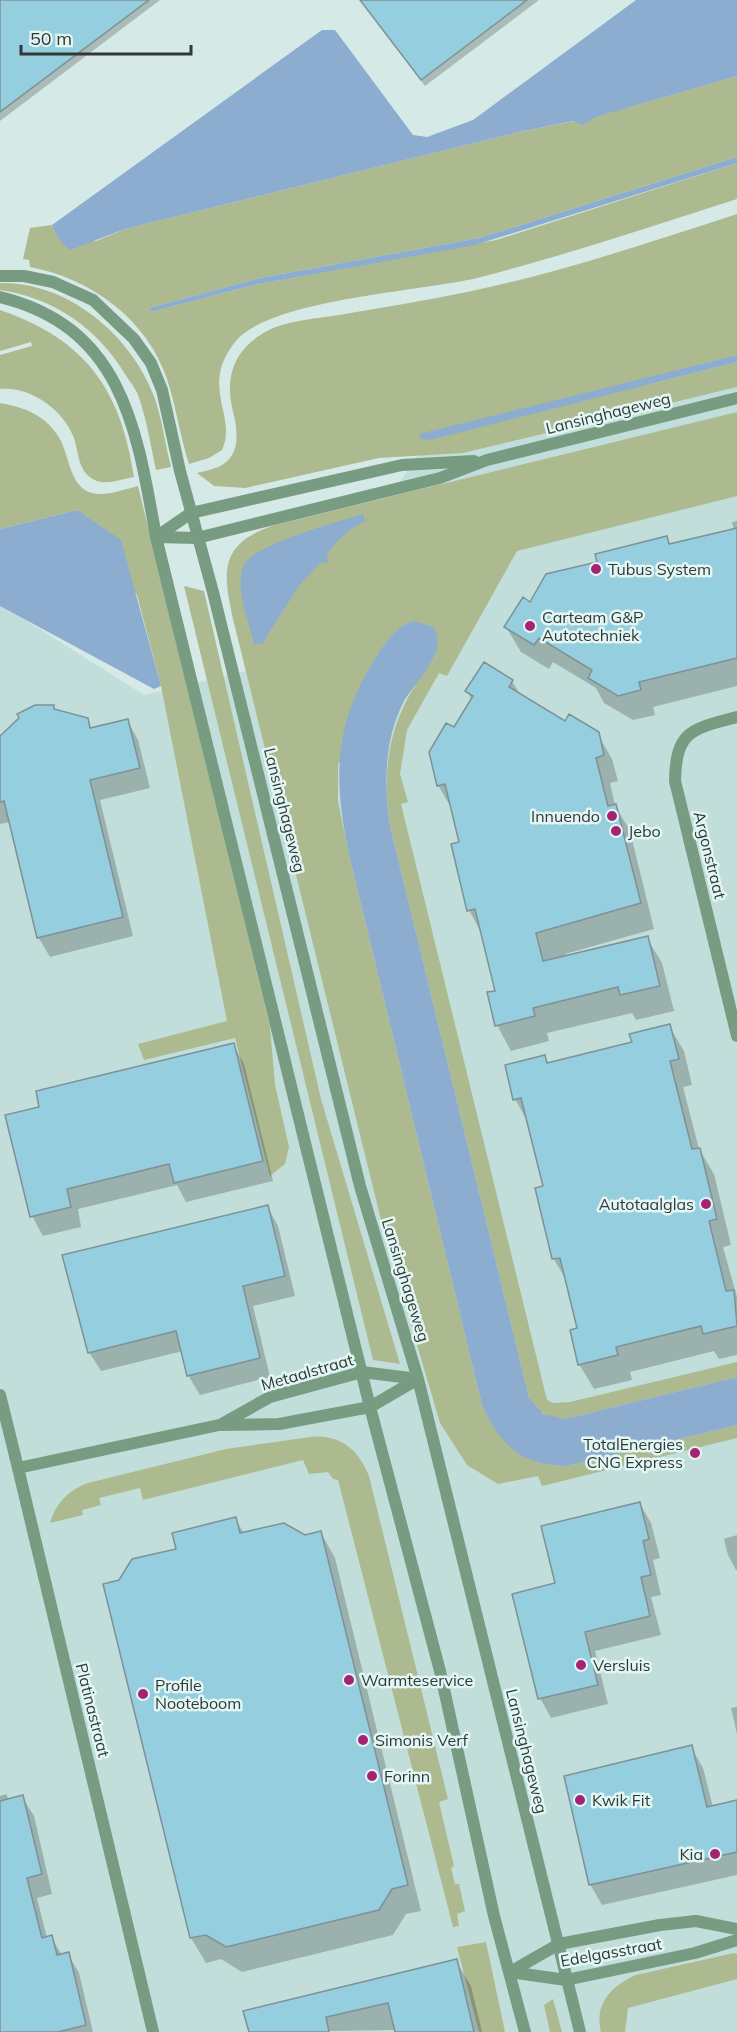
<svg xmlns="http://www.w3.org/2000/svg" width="737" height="2032" font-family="Mulish,sans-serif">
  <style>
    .built { fill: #c1deda }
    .green { fill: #adba8f }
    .forest { fill: #acba8d }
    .water { fill: #8cacd0 }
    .shadow { fill: #0003 }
    .building { fill: #95cedf; stroke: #7f9197; stroke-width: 1.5 }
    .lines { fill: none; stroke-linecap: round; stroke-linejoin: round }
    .minor { stroke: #779c82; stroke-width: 12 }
    .tertiary { stroke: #779c82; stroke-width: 12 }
    .poi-dot { fill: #a52372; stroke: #e2f7f4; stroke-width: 2 }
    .labels { text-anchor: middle; stroke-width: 5; stroke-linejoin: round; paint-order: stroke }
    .street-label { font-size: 16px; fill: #313938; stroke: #e2f7f4 }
    .poi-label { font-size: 16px; fill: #313938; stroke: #e2f7f4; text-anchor: start }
  </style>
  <rect width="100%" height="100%" fill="#d5eae7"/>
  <path class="built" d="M737,349V2032H0V604L144,695L276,664L442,420Z"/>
  <path class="green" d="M737,76V157L479,238L260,278L149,308L151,312L254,285L496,240L737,163V199C652,226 567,255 481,277C423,292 271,298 235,342C199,387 238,416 222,450L209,458L189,464C180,436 176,406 167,379C147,319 90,278 30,267L29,260L23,259L30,228L52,225L55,232L96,241L125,229L519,132L574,121L587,122L595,117Z
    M737,214V355L420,435L651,384L737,362V387L463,453L379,458L245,488L214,486L197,473C205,471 215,469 222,465C264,439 194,371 267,331C286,321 312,319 333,316C378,308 423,301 467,292C559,273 648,243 737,214Z
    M0,283C68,282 130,334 154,396C162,418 165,444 171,467L156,470C151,447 147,421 139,398C137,390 130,382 125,374C97,328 54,298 0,290Z
    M0,310C85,339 121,389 134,477C122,479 108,485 97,481C78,474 79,454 74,438C63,409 30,386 0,389V355L32,346L31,342L0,351Z
    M0,403C24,407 45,415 58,436C71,455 68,491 97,494C111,495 125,489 138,486L270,1027L275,1085L289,1147L285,1164L270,1176L235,1038L144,1060L138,1044L227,1021L161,686L137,595L77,510L0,529Z
    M737,412V496L517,551L447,676L439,673L407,730L400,774L408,802L401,804L547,1400L553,1403L570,1402L737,1362V1377L565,1419C548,1418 538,1413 529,1398L390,826C380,756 393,711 436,655L338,764V801L348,850L482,1405C500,1444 523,1465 567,1466L737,1425V1438L542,1486L538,1476L498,1484L467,1465L440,1423L384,1232L233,619C222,570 220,543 275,525Z
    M184,586L204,591L321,1099L400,1364L373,1360Z
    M310,1437C340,1434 358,1449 369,1476L448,1799L439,1802L454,1866L451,1868L455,1884H459L465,1911L457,1914L459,1926L453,1927L338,1480L333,1479L328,1472L309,1474L303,1460L143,1500L140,1488L99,1498L101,1505L82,1510L83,1515L50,1523C56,1503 68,1490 88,1483L226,1449Z
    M486,1942L505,2032H479L457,1947Z
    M734,1953L737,1954V1979L628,2008L625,2032H601C594,2004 611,1986 636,1975Z
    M553,1999L562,2032H550L544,2005Z"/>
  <path class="forest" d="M317,318L325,345L343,363L346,384L361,396L365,425L272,445L238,441C238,424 230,408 230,391C229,338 276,327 317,318Z"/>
  <path class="water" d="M636,0H737V76L596,117L582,125L573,121L519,132L125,229L70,250C61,243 56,236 52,225L322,30H335L413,135L427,137L473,120Z
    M737,157V163L475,245L254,285L151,312L149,308L260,278L479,238Z
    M737,355V362L434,439L422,440L419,434Z
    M77,510L121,540L161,686L154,689L0,606V529Z
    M363,514L365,521C349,529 338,539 327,554L328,563L321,562L298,587L262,644H254C249,621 235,591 243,567C251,544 339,522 363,514Z
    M414,621L433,627C450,652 415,681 403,703C384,741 384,785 390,826L529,1398L543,1414L565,1419L737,1377V1425L567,1466C520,1465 501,1446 482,1405L348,850C333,774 334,722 378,654C387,641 398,625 414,621Z"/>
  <path class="shadow" d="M0,0H160L0,121Z
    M361,0H539L425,86Z
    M737,521V686L653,707L655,715L633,720L604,703L596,688L553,662L549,669L521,652L506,627L530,604L599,563L666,538L671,545L734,530L732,522Z
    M512,681L521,696L565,723L597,733L612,759L618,781L610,783L615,805L630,831L654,929L565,954L566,957L647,938L662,963L674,1011L636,1020L632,1013L547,1033L549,1041L511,1051L497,1025V992L483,936L469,910L461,843L453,811L438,785L454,729L472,700L467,691Z
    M53,707L56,711L87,720L92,729L127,720L138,740L150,788L100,800L133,936L50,957L38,937L10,822L0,824V738Z
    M669,1026L684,1051L692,1085L683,1087L699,1149L714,1174L731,1245L723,1247L737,1297V1355L719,1359L714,1351L630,1372L632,1380L594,1389L579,1364V1329L569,1285L554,1259L537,1189L545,1187L529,1124L515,1099L544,1057L549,1064L633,1043Z
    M233,1044L244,1064L273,1181L186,1202L177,1185L78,1209L81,1227L43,1236L32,1216L41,1108Z
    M267,1206L278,1226L295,1296L253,1306L270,1377L200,1395L188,1375L183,1351L101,1371L89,1352Z
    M640,1504L651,1523L660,1558L653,1560L661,1595L651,1597L661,1635L595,1651L608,1704L551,1718L540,1698L556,1584Z
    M236,1519L244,1534L305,1537L321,1533L335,1558L421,1911L406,1914L393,1935L242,1972L221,1959L206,1963L191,1938L105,1585L120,1582Z
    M737,1535V1570H736L728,1555L724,1539Z
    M737,1707V1734L731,1708Z
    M691,1747L703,1768L713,1807L737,1801V1875L602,1905L590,1884Z
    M6,1794L9,1800L22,1797L34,1816L52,1894L37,1898L47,1938L51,1937L62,1955L68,1954L79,1973L93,2032H0V1796Z
    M456,1961L471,1986L482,2032L395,2030L250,2032Z"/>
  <path class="building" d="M0,0H149L0,112Z
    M360,0H527L421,80Z
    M737,528V658L639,682L641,690L618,696L588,678L592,670L539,638L534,645L504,627L523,597L530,602L546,574L597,562L595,554L667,536L669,544Z
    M484,662L513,680L509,687L565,721L569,714L599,732L604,755L596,758L608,806L616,804L641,903L536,933L543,961L648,936L660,986L620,995L618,987L533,1008L535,1016L495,1026L487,992L495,991L475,909L467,911L451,844L459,842L445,784L437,786L429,752L446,723L454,727L473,696L465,691Z
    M35,705H54V709L88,718L90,728L128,719L140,768L90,780L123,917L37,938L4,801L0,802V736L19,718L17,714Z
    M670,1024L679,1059L670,1061L692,1149L700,1148L717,1219L709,1221L726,1291L734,1290L737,1326L703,1334L701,1326L616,1347L618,1355L578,1365L570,1330L577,1328L560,1258L552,1259L535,1188L543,1186L521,1098L513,1100L505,1065L545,1055L547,1063L632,1042L629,1034Z
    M234,1043L263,1161L174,1183L169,1164L67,1189L71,1207L30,1217L5,1115L39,1107L36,1091Z
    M268,1205L285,1276L243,1286L260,1358L187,1376L176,1331L88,1353L62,1255Z
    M640,1502L649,1539L643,1541L651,1575L641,1577L650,1616L585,1632L598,1685L538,1699L512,1594L555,1583L541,1526Z
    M236,1517L240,1533L284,1523L305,1535L321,1531L408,1885L392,1889L379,1910L226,1947L206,1935L190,1938L103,1584L119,1580L132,1559L176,1549L172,1533Z
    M692,1745L707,1807L737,1800V1852L589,1885L564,1776Z
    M23,1795L42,1874L27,1878L42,1938L52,1935L57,1955L69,1952L86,2025L58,2032H0V1801Z
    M457,1959L474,2032H395L388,2003L326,2017L329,2032H249L243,2011Z"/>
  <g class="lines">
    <path class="minor" d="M156,537L197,538L440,478L487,460L737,398
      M156,537L191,513L402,465L474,461
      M737,717C692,729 676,730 675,781L737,1036
      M0,1395L18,1468
      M510,1972L559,1944L660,1925L696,1921L737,1929
      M510,1972L566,1980L695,1953L737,1940"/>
    <path class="tertiary" d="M0,276H24L53,282L93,300L134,339L151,363L162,390L180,471L213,592L360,1186L418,1379L580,2032
      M0,297C123,327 137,430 156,537L370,1407L440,1671L494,1916L525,2032
      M220,1425L270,1397L362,1372L418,1379
      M153,2032L18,1468L219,1425L279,1424L370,1407L418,1379"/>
  </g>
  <g class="poi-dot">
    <circle cx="596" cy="569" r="6"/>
    <circle cx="530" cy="626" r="6"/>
    <circle cx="612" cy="816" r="6"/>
    <circle cx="616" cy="831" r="6"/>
    <circle cx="706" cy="1204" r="6"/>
    <circle cx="695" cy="1453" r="6"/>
    <circle cx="581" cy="1665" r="6"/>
    <circle cx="349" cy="1680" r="6"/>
    <circle cx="143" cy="1694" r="6"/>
    <circle cx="363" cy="1740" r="6"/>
    <circle cx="372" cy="1776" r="6"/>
    <circle cx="580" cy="1800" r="6"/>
    <circle cx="715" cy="1854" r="6"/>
  </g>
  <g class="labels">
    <g class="street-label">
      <text transform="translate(608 413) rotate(-14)" y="6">Lansinghageweg</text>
      <text transform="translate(285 810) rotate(76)" y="6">Lansinghageweg</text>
      <text transform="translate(710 855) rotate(76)" y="6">Argonstraat</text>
      <text transform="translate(406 1280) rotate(73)" y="6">Lansinghageweg</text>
      <text transform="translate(307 1372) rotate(-16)" y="6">Metaalstraat</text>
      <text transform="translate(93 1710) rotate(76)" y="6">Platinastraat</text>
      <text transform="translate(527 1751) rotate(76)" y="6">Lansinghageweg</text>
      <text transform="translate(611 1952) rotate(-10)" y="6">Edelgasstraat</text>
    </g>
    <g class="poi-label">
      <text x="608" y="575">Tubus System</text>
      <text x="542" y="623">Carteam G&amp;P<tspan x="542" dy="18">Autotechniek</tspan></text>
      <text x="600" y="822" text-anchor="end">Innuendo</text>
      <text x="628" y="837">Jebo</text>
      <text x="694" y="1210" text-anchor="end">Autotaalglas</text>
      <text x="683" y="1450" text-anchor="end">TotalEnergies<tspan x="683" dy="18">CNG Express</tspan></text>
      <text x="593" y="1671">Versluis</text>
      <text x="361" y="1686">Warmteservice</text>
      <text x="155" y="1691">Profile<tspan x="155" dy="18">Nooteboom</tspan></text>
      <text x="375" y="1746">Simonis Verf</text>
      <text x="384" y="1782">Forinn</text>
      <text x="592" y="1806">Kwik Fit</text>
      <text x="703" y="1860" text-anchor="end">Kia</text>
    </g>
  </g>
  <path d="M21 45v9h170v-9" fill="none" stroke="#313938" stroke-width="3"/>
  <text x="30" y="45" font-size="18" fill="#313938" stroke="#e2f7f4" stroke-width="4.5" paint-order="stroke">50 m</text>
</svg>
